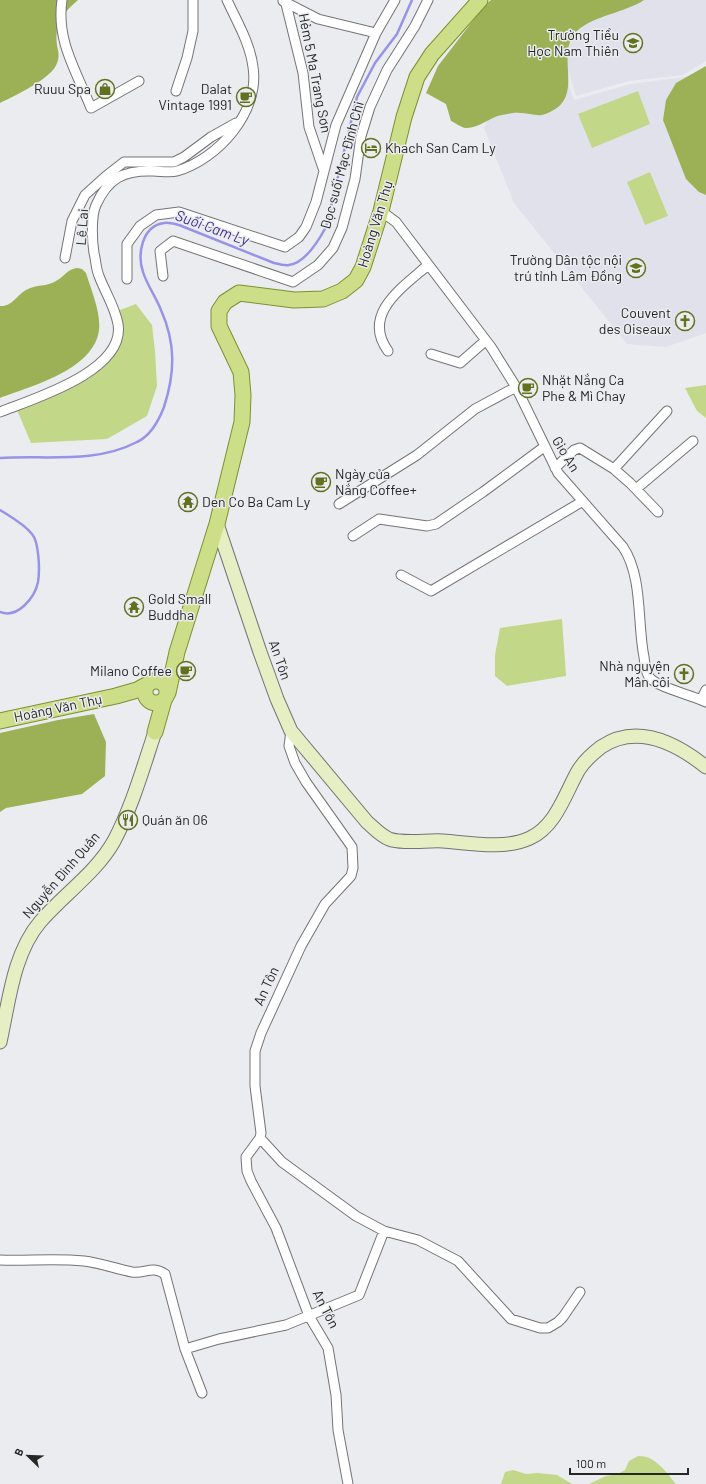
<svg xmlns="http://www.w3.org/2000/svg" width="706" height="1484" font-family="Barlow,sans-serif">
  <style>
    .built { fill: #e1e1ec }
    .green { fill: #c3d788 }
    .forest { fill: #9cb155 }
    .lines { fill: none; stroke-linecap: round; stroke-linejoin: round }
    .stream { stroke: #9793e7; stroke-width: 2.5 }
    .street-casing { stroke: #747476; stroke-width: 11 }
    .secondary-casing { stroke: #747476; stroke-width: 15 }
    .primary-casing { stroke: #7d9033; stroke-width: 17 }
    .street { stroke: #fff; stroke-width: 9 }
    .secondary { stroke: #e6eec4; stroke-width: 13 }
    .primary { stroke: #cdde88; stroke-width: 15 }
    .labels { text-anchor: middle; stroke-width: 3; stroke-linejoin: round; paint-order: stroke }
    .poi-label { font-size: 14px; fill: #272728; stroke: #ebecef; text-anchor: end }
    .street-label { font-size: 14px; fill: #272728; stroke: #ebecef }
    .water-label { font-size: 15px; font-style: italic; fill: #402f8f; stroke: #ebecef }
  </style>
  <rect width="100%" height="100%" fill="#ebecef"/>
  <path class="built" d="M566,0H706V61L683,75L629,81L576,96L554,24Z
    M565,74L574,100L631,84L706,74V333L666,347L627,344L514,203L484,128L494,107Z"/>
  <path class="green" d="M638,91L650,124L592,148L578,114Z
    M650,172L668,216L645,225L627,182Z
    M136,304L152,325L155,351L157,386L147,416L107,439L31,443L17,410L93,375L109,359L122,336L117,311Z
    M706,385V418L697,411L685,388Z
    M562,619L566,676L507,686L495,676V655L500,628Z
    M638,1456C655,1455 666,1472 676,1484H589L606,1476L618,1474L625,1470L629,1461Z
    M513,1470L526,1474L538,1473L557,1475L572,1484H501L505,1472Z"/>
  <path class="forest" d="M0,0H78C63,13 54,24 57,45C58,51 60,56 57,63C53,78 14,96 0,103Z
    M491,0H644C626,12 594,16 578,30C551,54 591,101 542,115C536,116 527,113 520,113C515,112 508,114 502,115C490,117 478,129 465,128C461,127 455,123 451,121L446,104L426,93L438,66L485,5Z
    M706,66V195L699,192L686,179L663,120L666,100L676,83Z
    M77,268L82,269L86,273C91,290 101,312 99,330C94,370 31,386 0,398V306C12,307 17,295 26,290C36,284 47,287 56,281C64,277 67,269 77,268Z
    M94,714L106,742L105,776L82,794L6,808L0,812V733L58,720Z"/>
  <g class="lines">
    <path class="stream" d="M0,458C45,455 95,464 137,442C150,436 159,420 164,407C175,373 176,344 161,310C156,297 147,285 143,272C137,254 142,226 164,223C168,222 175,224 179,225L274,263C278,264 285,266 289,265C305,263 319,240 326,227L357,97L375,63L397,34L412,0
      M0,510C11,517 24,524 32,534C39,542 40,570 38,582C35,597 18,619 0,612"/>
    <defs>
      <path id="street" d="M62,0C56,41 76,70 91,108L139,81
        M283,1L318,19L376,33
        M286,4L303,73L309,127L324,171
        M176,91L187,58L193,31V0
        M381,211L396,222L491,347L516,387L558,473L623,547C643,577 637,622 644,657C645,663 645,673 650,678C659,688 692,695 706,702
        M65,258L72,221L85,195L106,176L124,162H174L184,157L211,137L236,123
        M163,276L160,251L173,241L293,282L318,265L333,248L342,228L355,179L361,136L370,107L387,70L415,26L428,0
        M127,279V244L140,226L156,215L179,212L285,247L299,237L306,227L316,202L336,125L376,33L395,0
        M388,351C361,314 403,287 428,265
        M431,354L460,363L485,341
        M0,412C33,399 126,371 118,324C115,307 105,292 99,276C96,269 96,261 94,253C92,241 91,216 96,205C108,178 124,170 153,171C160,171 170,173 177,171C218,159 260,112 253,67C250,43 237,22 227,0
        M555,468L574,450L580,448L614,469L630,483L658,512
        M614,469L667,411
        M636,489L693,441
        M339,504L417,455L475,409L516,387
        M353,536L379,519L427,526L436,524L483,492L544,447
        M401,575L431,591L583,501
        M701,700L706,690
        M291,731L289,746L295,763L306,782L352,847L353,868L351,876L325,904L301,946L261,1033L255,1051V1086L261,1133L260,1138L246,1157L247,1171L251,1181L276,1228L309,1316L328,1348L336,1395L338,1430L348,1484
        M260,1138L282,1162L356,1216L384,1231L418,1240L458,1261L511,1319L540,1328H548L558,1322L563,1317L580,1292
        M0,1260C28,1261 56,1258 84,1261C101,1263 116,1269 132,1272C145,1274 152,1265 165,1274L185,1349L202,1393
        M185,1349L219,1339L286,1325L359,1295L384,1231"/>
      <path id="secondary" d="M217,524L260,652L277,699L291,731L367,822C374,828 380,835 389,839C402,844 428,840 443,841C470,843 505,850 530,838C556,826 565,794 578,771C584,761 592,754 601,747C637,723 676,743 706,767
        M0,1042C9,1002 13,954 40,922C64,894 96,873 114,841C132,807 143,768 155,732"/>
      <path id="primary" d="M145 692a11 11 0 1 1 22 0a11 11 0 1 1-22 0Z
        M168,693L177,652L217,524L242,422L243,395L241,372L219,326V311L225,302L239,293L294,300L323,299L342,291L356,280L363,267L381,211L404,117L417,77L432,54L480,0
        M0,721L116,696L137,690L148,684
        M155,732L164,700"/>
    </defs>
    <use href="#street" class="street-casing"/>
    <use href="#secondary" class="secondary-casing"/>
    <use href="#primary" class="primary-casing"/>
    <use href="#street" class="street"/>
    <use href="#secondary" class="secondary"/>
    <use href="#primary" class="primary"/>
  </g>
  <defs>
    <symbol id="school-ring" viewBox="-11 -11 22 22"><circle r="9.5" fill="#ebecef" stroke="#61711f" stroke-width="1.5"/><path d="M0-5L7-2L0 1L-7-2ZM-4 1L0 2.5L4 1V4Q0 6-4 4Z" fill="#61711f"/></symbol>
    <symbol id="shop-ring" viewBox="-11 -11 22 22"><circle r="9.5" fill="#ebecef" stroke="#61711f" stroke-width="1.5"/><path d="M-5-2.5h2.3a2.7 3.5 0 0 1 5.4 0H5L5.5 6h-11ZM-1.5-2.5h3a1.5 2.3 0 0 0-3 0Z" fill="#61711f"/></symbol>
    <symbol id="cafe-ring" viewBox="-11 -11 22 22"><circle r="9.5" fill="#ebecef" stroke="#61711f" stroke-width="1.5"/><path d="M-5.5-4.5H6V0H3Q3 3.5 0 3.5H-2.5Q-5.5 3.5-5.5 0ZM3-3.2v2h1.7v-2ZM-6 4.5H4V6H-6Z" fill="#61711f"/></symbol>
    <symbol id="hotel-ring" viewBox="-11 -11 22 22"><circle r="9.5" fill="#ebecef" stroke="#61711f" stroke-width="1.5"/><path d="M-6-4.5h1.5V1H6V5H4.5V3h-9V5H-6ZM-4 0a1.8 1.8 0 1 1 3.6 0ZM.5 0V-2.5h3Q6-2.5 6 0Z" fill="#61711f"/></symbol>
    <symbol id="church-ring" viewBox="-11 -11 22 22"><circle r="9.5" fill="#ebecef" stroke="#61711f" stroke-width="1.5"/><path d="M-1.2-6h2.4v3.5h3.3v2.4h-3.3V6h-2.4V-.1h-3.3v-2.4h3.3Z" fill="#61711f"/></symbol>
    <symbol id="temple-ring" viewBox="-11 -11 22 22"><circle r="9.5" fill="#ebecef" stroke="#61711f" stroke-width="1.5"/><path d="M0-6L5-2H3V0L6.5 2.5H4V6H1.5V3h-3V6H-4V2.5H-6.5L-3 0V-2H-5Z" fill="#61711f"/></symbol>
    <symbol id="restaurant-ring" viewBox="-11 -11 22 22"><circle r="9.5" fill="#ebecef" stroke="#61711f" stroke-width="1.5"/><path d="M-5-6h1v4h1v-4h1v4h1v-4h1v5L-1.5 .5V6h-2V.5L-5-1ZM5-6V6H3V1.5H1.5Q1.5-4 5-6Z" fill="#61711f"/></symbol>
  </defs>
  <g fill-rule="evenodd">
    <use href="#school-ring" x="622" y="32" width="22" height="22"/>
    <use href="#shop-ring" x="94" y="78" width="22" height="22"/>
    <use href="#cafe-ring" x="235" y="86" width="22" height="22"/>
    <use href="#hotel-ring" x="360" y="137" width="22" height="22"/>
    <use href="#school-ring" x="625" y="257" width="22" height="22"/>
    <use href="#church-ring" x="674" y="310" width="22" height="22"/>
    <use href="#cafe-ring" x="517" y="377" width="22" height="22"/>
    <use href="#cafe-ring" x="310" y="471" width="22" height="22"/>
    <use href="#temple-ring" x="177" y="491" width="22" height="22"/>
    <use href="#temple-ring" x="123" y="596" width="22" height="22"/>
    <use href="#cafe-ring" x="175" y="660" width="22" height="22"/>
    <use href="#church-ring" x="673" y="663" width="22" height="22"/>
    <use href="#restaurant-ring" x="117" y="809" width="22" height="22"/>
  </g>
  <g class="labels">
    <g class="poi-label">
      <text x="619" y="40">Trường Tiểu<tspan x="619" dy="16">Học Nam Thiên</tspan></text>
      <text x="91" y="94">Ruuu Spa</text>
      <text x="232" y="94">Dalat<tspan x="232" dy="16">Vintage 1991</tspan></text>
      <text x="385" y="153" text-anchor="start">Khach San Cam Ly</text>
      <text x="622" y="265">Trường Dân tộc nội<tspan x="622" dy="16">trú tỉnh Lâm Đồng</tspan></text>
      <text x="671" y="318">Couvent<tspan x="671" dy="16">des Oiseaux</tspan></text>
      <text x="542" y="385" text-anchor="start">Nhặt Nắng Ca<tspan x="542" dy="16">Phe &amp; Mì Chay</tspan></text>
      <text x="335" y="479" text-anchor="start">Ngày của<tspan x="335" dy="16">Nắng Coffee+</tspan></text>
      <text x="202" y="507" text-anchor="start">Den Co Ba Cam Ly</text>
      <text x="148" y="604" text-anchor="start">Gold Small<tspan x="148" dy="16">Buddha</tspan></text>
      <text x="670" y="671">Nhà nguyện<tspan x="670" dy="16">Mân côi</tspan></text>
      <text x="172" y="676">Milano Coffee</text>
      <text x="142" y="825" text-anchor="start">Quán ăn 06</text>
    </g>
    <g class="street-label">
      <text transform="translate(315 73) rotate(79)" y="5">Hẻm 5 Ma Trang Sơn</text>
      <text transform="translate(342 165) rotate(-75)" y="5">Dọc suối Mạc Đĩnh Chi</text>
      <text transform="translate(375 224) rotate(-73)" y="5">Hoàng Văn Thụ</text>
      <text transform="translate(82 227) rotate(-86)" y="5">Lê Lai</text>
      <text transform="translate(566 454) rotate(58)" y="5">Gio An</text>
      <text transform="translate(280 660) rotate(71)" y="5">An Tôn</text>
      <text transform="translate(58 708) rotate(-12)" y="5">Hoàng Văn Thụ</text>
      <text transform="translate(61 875) rotate(-49)" y="5">Nguyễn Đình Quân</text>
      <text transform="translate(266 986) rotate(-65)" y="5">An Tôn</text>
      <text transform="translate(326 1309) rotate(63)" y="5">An Tôn</text>
    </g>
    <g class="water-label">
      <text transform="translate(212 228) rotate(20)" y="5">Suối Cam Ly</text>
    </g>
  </g>
  <g transform="translate(28 1456) rotate(293)" stroke="#ebecef" stroke-width="3" paint-order="stroke">
  <path d="M0-3L7 15L0 10L-7 15Z" fill="#272728"/>
  <text y="-6" font-size="11" font-weight="bold" text-anchor="middle" fill="#272728">B</text>
  </g>
  <path d="M570 1468v6h118v-6" fill="none" stroke="#272728" stroke-width="2"/>
  <text x="576" y="1468" font-size="12" fill="#272728" stroke="#ebecef" stroke-width="3" paint-order="stroke">100 m</text>
</svg>
